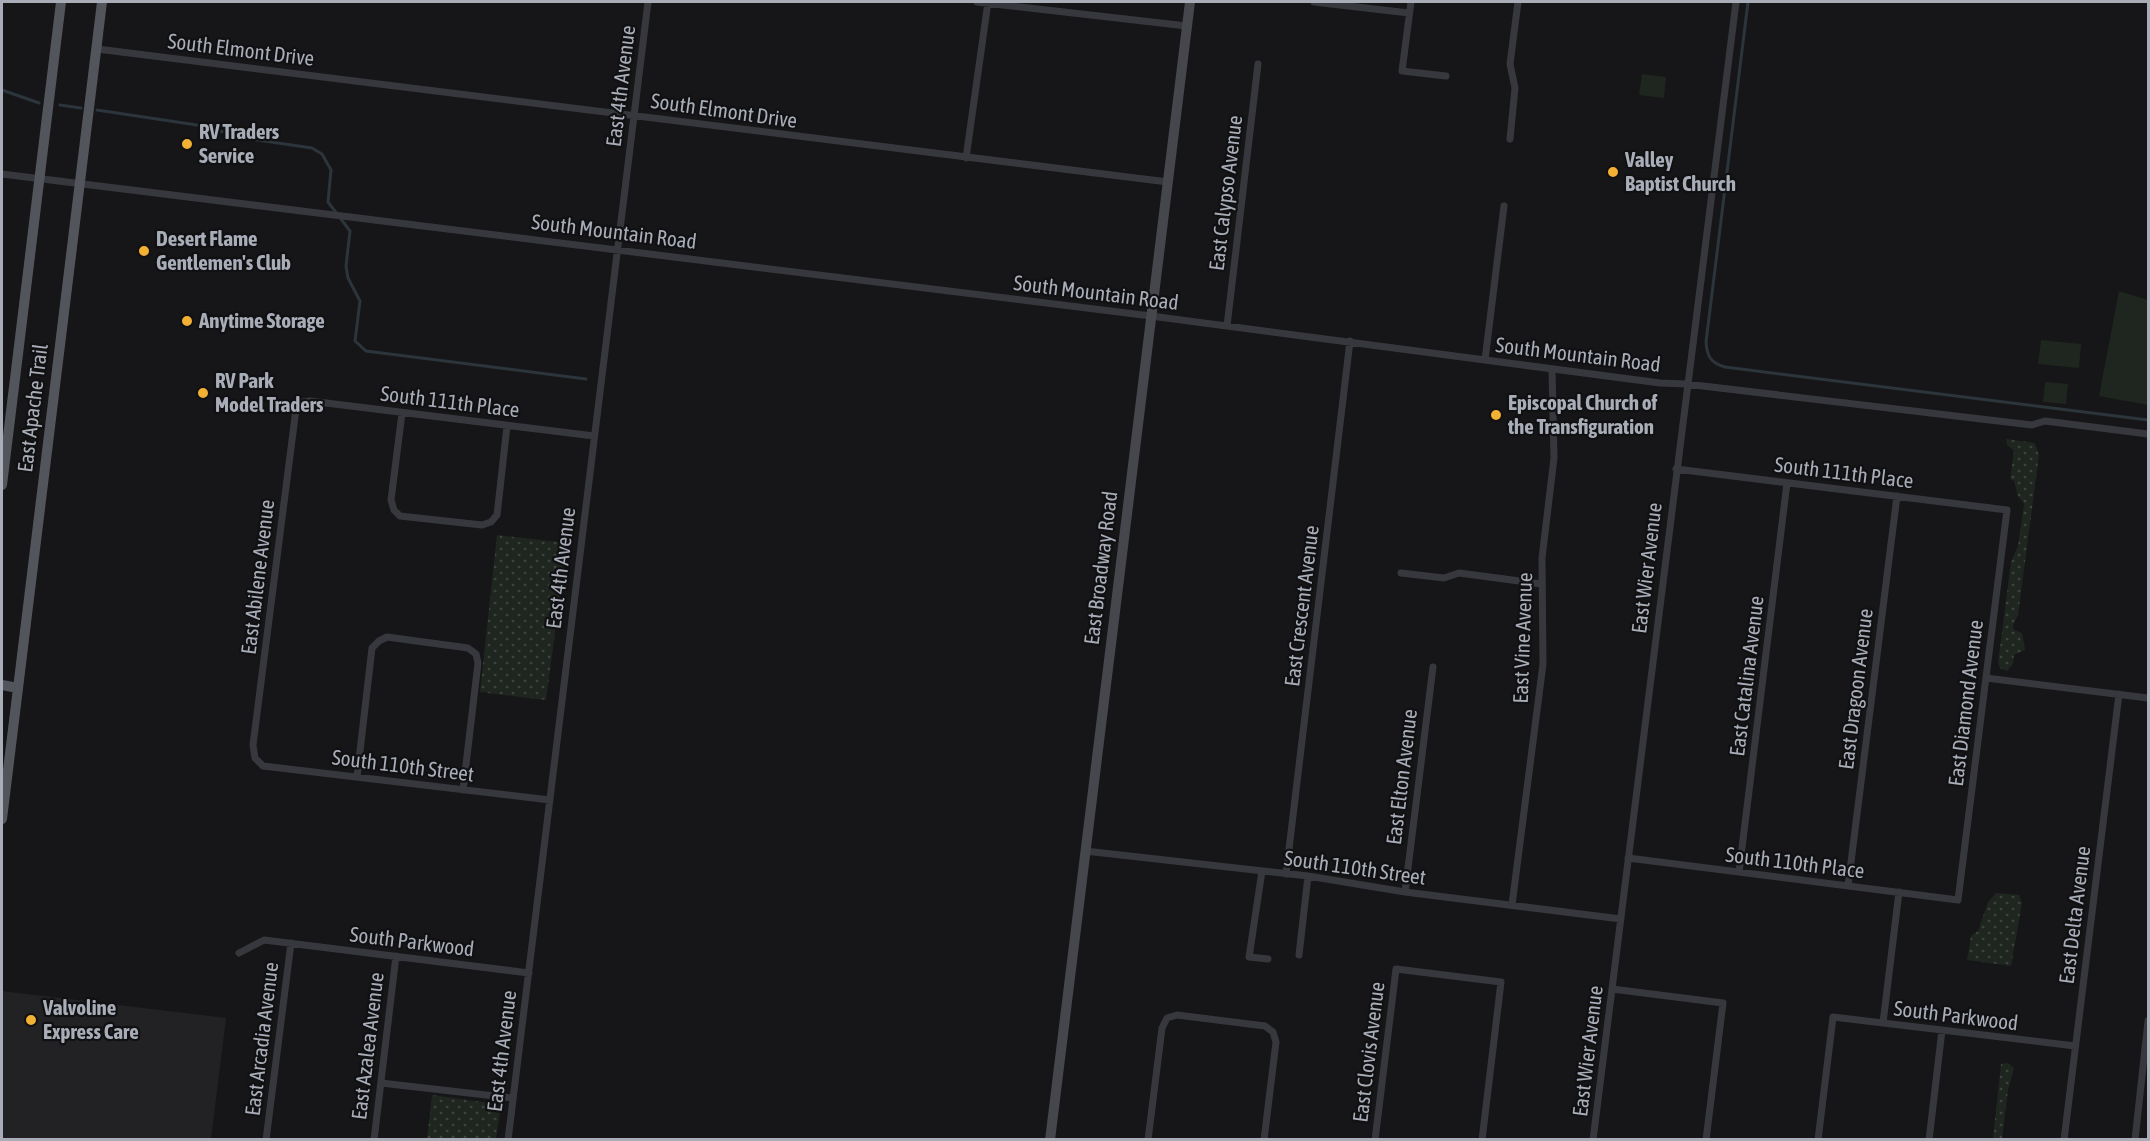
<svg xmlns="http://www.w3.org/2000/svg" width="2150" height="1141" font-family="'Asap Condensed',sans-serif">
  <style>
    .built { fill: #222225 }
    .grass { fill: #1e261f }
    .park { fill: url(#park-dots) }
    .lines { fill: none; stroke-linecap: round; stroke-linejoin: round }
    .stream { stroke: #2c353c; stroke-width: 3 }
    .street { stroke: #37383d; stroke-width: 7 }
    .secondary { stroke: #45474d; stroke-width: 10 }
    .primary { stroke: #53555c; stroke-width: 10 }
    .poi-dot { fill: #f2b134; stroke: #111113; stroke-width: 2 }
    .labels { text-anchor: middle; stroke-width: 4.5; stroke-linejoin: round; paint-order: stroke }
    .street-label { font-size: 21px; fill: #a8adb8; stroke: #111113 }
    .poi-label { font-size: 21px; font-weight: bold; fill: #a8adb8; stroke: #111113; text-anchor: start }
  </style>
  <defs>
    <pattern id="park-dots" width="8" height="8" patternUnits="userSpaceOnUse" patternTransform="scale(1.5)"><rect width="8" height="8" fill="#1e261f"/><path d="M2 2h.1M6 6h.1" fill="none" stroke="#3c433d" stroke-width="1.8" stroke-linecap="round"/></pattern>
  </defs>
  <rect width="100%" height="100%" fill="#161618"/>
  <path class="built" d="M2,991L226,1018L211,1139H2Z"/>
  <path class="grass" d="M1642,74L1666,77L1664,98L1639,95Z
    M2119,291L2148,300V405L2099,396Z
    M2041,340L2081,344L2079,368L2038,364Z
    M2045,382L2068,384L2066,404L2043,402Z"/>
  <path class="park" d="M2006,439L2035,443L2039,455L2018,615L2013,625L2014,630L2022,633L2025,650L2014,655L2013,664L2007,671L2000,668L1998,663L2011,562L2018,546L2024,504L2018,496L2014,481L2010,479L2014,451L2007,445Z
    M497,535L567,543L546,700L480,692Z
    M1996,893L2019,895L2022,903L2011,966L1967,960L1971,936L1978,931L1988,902Z
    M2008,1063L2014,1068L2008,1090L2002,1139H1993L2001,1064Z
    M432,1095L497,1104L500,1111L496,1139H427Z"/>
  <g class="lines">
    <path class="stream" d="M1748,2L1706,342C1707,357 1711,363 1725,367L2148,420
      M2,90L39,103
      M60,105L81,108
      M97,110L210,127L214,131L241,133L250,139L312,148L322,154L331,170L328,202L350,231L346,266L348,278L360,301L355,341L366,351L586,379"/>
    <path class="street" d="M977,2L1187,26
      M1314,2L1409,13
      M1411,2L1402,71L1446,76
      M97,49L1168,182
      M1510,139L1515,88L1510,64L1518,2
      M966,158L988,2
      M2,174L1151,316L1660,383L1686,384L2032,425L2045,421L2148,434
      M1227,326L1258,64
      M1485,360L1504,206
      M402,413L391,500L394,510L400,516L482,525L491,522L497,515L507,426
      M1401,573L1444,578L1459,573L1542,584
      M1986,678L2148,698
      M357,777L372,648L379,641L387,637L468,648L476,654L478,663L463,790
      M550,800L263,766L255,758L253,745L296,409L302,402L310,401L594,436
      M1085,851L1308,876L1405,892L1621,919
      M1628,858L1958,900L2007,510L1676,469
      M1262,871L1249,957L1268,959
      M1739,872L1787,483
      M1286,874L1350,341
      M1848,886L1897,496
      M1405,892L1433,667
      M1512,905L1543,664L1542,558L1554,458L1552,370
      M239,953L264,940L529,973
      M1299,955L1308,876
      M1612,989L1723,1003L1706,1140
      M1883,1023L1899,892
      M381,1083L513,1098
      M266,1140L291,943
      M374,1140L396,956
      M508,1140L648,2
      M1148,1140L1162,1028L1167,1018L1177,1015L1265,1026L1273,1032L1276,1042L1264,1140
      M1375,1140L1396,969L1501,982L1482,1140
      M1593,1140L1736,2
      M1818,1140L1833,1017L2075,1046
      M1929,1140L1942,1030
      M2064,1140L2119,694
      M2135,1140L2148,1021"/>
    <path class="secondary" d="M1050,1140L1190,2"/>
    <path class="primary" d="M2,485L61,2
      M2,685L18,688
      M2,819L102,2"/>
  </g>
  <g class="poi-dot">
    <circle cx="187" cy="144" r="6"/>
    <circle cx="1613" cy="172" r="6"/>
    <circle cx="144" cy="251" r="6"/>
    <circle cx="187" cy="321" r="6"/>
    <circle cx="203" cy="393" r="6"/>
    <circle cx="1496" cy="415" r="6"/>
    <circle cx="31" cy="1020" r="6"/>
  </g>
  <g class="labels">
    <g class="street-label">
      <text transform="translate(241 50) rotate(7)" y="7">South Elmont Drive</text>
      <text transform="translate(621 86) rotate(-83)" y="7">East 4th Avenue</text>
      <text transform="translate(724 111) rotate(8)" y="7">South Elmont Drive</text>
      <text transform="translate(1226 193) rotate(-83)" y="7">East Calypso Avenue</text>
      <text transform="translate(614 232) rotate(7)" y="7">South Mountain Road</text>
      <text transform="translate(1096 293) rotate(7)" y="7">South Mountain Road</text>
      <text transform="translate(1578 355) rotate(7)" y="7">South Mountain Road</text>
      <text transform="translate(450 402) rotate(7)" y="7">South 111th Place</text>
      <text transform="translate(33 408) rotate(-83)" y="7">East Apache Trail</text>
      <text transform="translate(1844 473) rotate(7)" y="7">South 111th Place</text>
      <text transform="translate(561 568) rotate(-83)" y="7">East 4th Avenue</text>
      <text transform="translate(1101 568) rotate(-83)" y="7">East Broadway Road</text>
      <text transform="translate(1647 568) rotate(-83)" y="7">East Wier Avenue</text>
      <text transform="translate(258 577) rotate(-83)" y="7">East Abilene Avenue</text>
      <text transform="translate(1302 606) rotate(-83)" y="7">East Crescent Avenue</text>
      <text transform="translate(1523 638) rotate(-88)" y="7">East Vine Avenue</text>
      <text transform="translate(1747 676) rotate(-83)" y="7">East Catalina Avenue</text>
      <text transform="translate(1856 689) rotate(-83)" y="7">East Dragoon Avenue</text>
      <text transform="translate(1966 703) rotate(-83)" y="7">East Diamond Avenue</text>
      <text transform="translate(403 766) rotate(7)" y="7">South 110th Street</text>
      <text transform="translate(1402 777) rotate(-83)" y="7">East Elton Avenue</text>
      <text transform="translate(1795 863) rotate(7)" y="7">South 110th Place</text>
      <text transform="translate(1355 868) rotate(8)" y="7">South 110th Street</text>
      <text transform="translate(2075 915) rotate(-83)" y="7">East Delta Avenue</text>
      <text transform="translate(412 942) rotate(7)" y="7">South Parkwood</text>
      <text transform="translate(1956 1016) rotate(7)" y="7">South Parkwood</text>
      <text transform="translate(262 1039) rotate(-83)" y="7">East Arcadia Avenue</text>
      <text transform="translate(368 1046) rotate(-83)" y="7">East Azalea Avenue</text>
      <text transform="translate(502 1051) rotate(-83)" y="7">East 4th Avenue</text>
      <text transform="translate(1588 1051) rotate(-83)" y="7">East Wier Avenue</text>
      <text transform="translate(1369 1052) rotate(-83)" y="7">East Clovis Avenue</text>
    </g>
    <g class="poi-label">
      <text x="199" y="139">RV Traders<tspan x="199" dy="24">Service</tspan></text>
      <text x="1625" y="167">Valley<tspan x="1625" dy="24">Baptist Church</tspan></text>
      <text x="156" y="246">Desert Flame<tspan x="156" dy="24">Gentlemen's Club</tspan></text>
      <text x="199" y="328">Anytime Storage</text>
      <text x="215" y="388">RV Park<tspan x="215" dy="24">Model Traders</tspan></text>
      <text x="1508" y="410">Episcopal Church of<tspan x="1508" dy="24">the Transfiguration</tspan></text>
      <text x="43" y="1015">Valvoline<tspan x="43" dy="24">Express Care</tspan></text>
    </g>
  </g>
  <rect width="2150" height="1141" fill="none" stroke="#a8adb8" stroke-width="6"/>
</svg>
